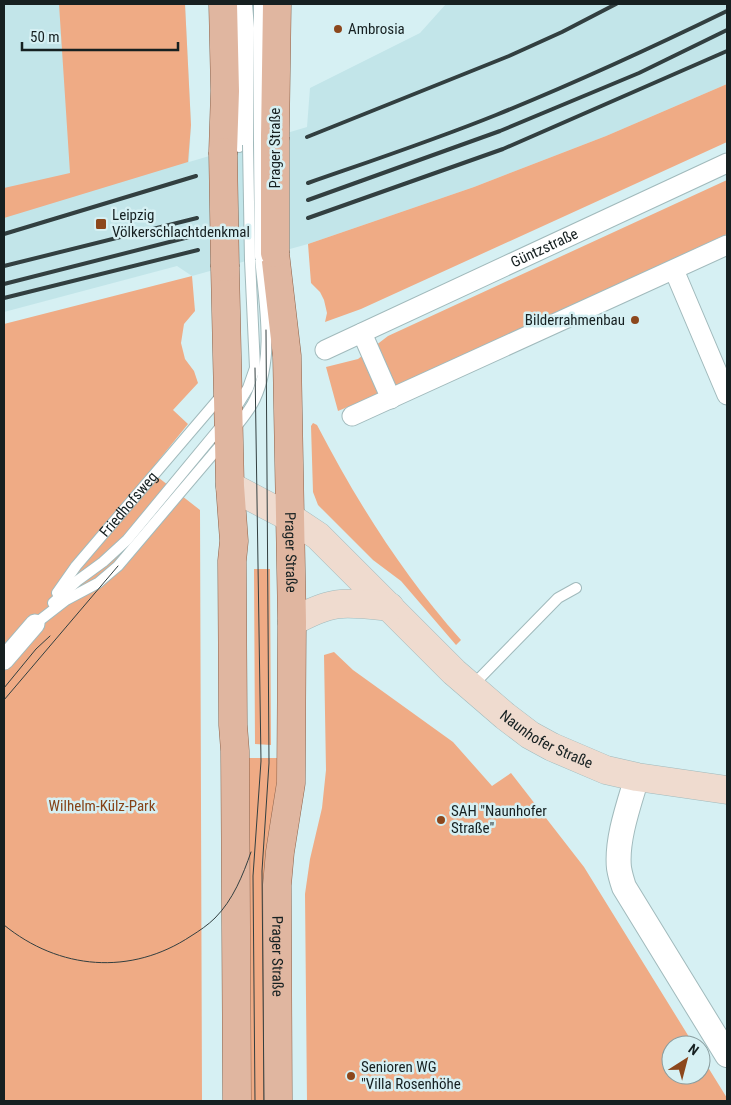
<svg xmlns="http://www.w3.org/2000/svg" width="731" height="1105" font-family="'Roboto Condensed',sans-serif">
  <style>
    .built { fill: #c2e5e9 }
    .green { fill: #efab85 }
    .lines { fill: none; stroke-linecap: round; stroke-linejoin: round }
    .service-casing { stroke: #a1babc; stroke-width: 12 }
    .minor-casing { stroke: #a1babc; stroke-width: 21 }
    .tertiary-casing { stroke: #a1babc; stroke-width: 26 }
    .secondary-casing { stroke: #a1babc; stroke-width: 29 }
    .primary-casing { stroke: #8c624a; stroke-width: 29 }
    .service { stroke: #fff; stroke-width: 10 }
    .minor { stroke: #fff; stroke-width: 19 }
    .tertiary { stroke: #fff; stroke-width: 24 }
    .secondary { stroke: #efdbcf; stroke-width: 28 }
    .primary { stroke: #e0b6a0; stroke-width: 28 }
    .tram { stroke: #323f40; stroke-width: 1 }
    .rail { stroke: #323f40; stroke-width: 4 }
    .service-bridge-casing { stroke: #a1babc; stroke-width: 12; stroke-linecap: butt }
    .primary-bridge-casing { stroke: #8c624a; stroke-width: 29; stroke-linecap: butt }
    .service-bridge { stroke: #fff; stroke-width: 10 }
    .primary-bridge { stroke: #e0b6a0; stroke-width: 28 }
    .poi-dot { fill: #8c471c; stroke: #d6f0f3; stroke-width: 2 }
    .labels { text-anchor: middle; stroke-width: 5; stroke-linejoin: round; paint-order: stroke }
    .poi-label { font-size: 15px; fill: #162021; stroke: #d6f0f3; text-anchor: start }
    .street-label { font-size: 15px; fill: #162021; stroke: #d6f0f3 }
    .park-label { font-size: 15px; fill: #854217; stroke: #d6f0f3 }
  </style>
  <rect width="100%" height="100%" fill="#d6f0f3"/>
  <path class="built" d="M4,4H185L191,125L189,162L307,127L310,88L420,33L446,4H727V84L606,136L474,187L308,244L192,276L177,266L4,312Z"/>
  <path class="green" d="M59,4H185L191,125L188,162L4,218V188L70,173Z
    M727,84V142L361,309L325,322L327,313L324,300L320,292L311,283L308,244L474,187L606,136Z
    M727,180V234L407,382L338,411L326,367L358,359L388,336Z
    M192,276L195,311L184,324L181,343L185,359L194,371L198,383L173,410L188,424L150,471L200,510L202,1101H4V324Z
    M313,423L317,425C357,502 403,575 461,640L456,645L401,581L373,560L318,505L313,492L311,426Z
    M254,569H270L271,745L255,744Z
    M334,652L353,670L453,742L492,786L511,773L584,867L694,1045H671V1075H701V1056L727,1098V1101H307L305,894L310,859L322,808L326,770L324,655Z
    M244,758H282L268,1101H248Z"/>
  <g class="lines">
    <defs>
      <g id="service">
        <path d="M247,4L249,28L248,145"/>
        <path d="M259,141V4"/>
        <path d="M239,147L242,90L241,4"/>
        <path d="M235,409L248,388L255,368L250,260"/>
        <path d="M235,428C242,419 250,410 255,399C275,356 264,302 260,257"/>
        <path id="s1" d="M57,593L76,566L222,395"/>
        <path d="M53,603L77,581L103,562L127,540L223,424"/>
        <path d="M35,624L66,600L98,583L118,566L224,441"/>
        <path d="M472,686L558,598L576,588"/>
      </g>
      <g id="minor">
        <path d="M674,270L727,395"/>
        <path d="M362,333L391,399"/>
        <path id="s2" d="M325,350L727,163"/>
        <path d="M352,416L727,245"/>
        <path d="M4,660L35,624"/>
      </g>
      <path id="tertiary" d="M637,777C629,804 616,840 619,868C620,874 622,881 624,887L727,1055"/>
      <g id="secondary">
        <path id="s3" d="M230,486L291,518L318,536L454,672L505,716L530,735L552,747L606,770L637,777L727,790"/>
        <path d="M292,622C334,599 344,602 390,607"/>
      </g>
      <g id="primary">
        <path d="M223,4L225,91L223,152"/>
        <path d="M275,137L277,4"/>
        <path id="s4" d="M275,253L287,356L292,622L291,783L280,852L277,885L278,1101"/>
        <path d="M225,267L230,486L234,541L232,561L233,725L235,751L237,1101"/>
      </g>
    </defs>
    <use href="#service" class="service-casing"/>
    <use href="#minor" class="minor-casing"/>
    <use href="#tertiary" class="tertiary-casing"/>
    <use href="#secondary" class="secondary-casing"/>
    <use href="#primary" class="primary-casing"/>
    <use href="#service" class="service"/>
    <use href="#minor" class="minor"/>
    <use href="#tertiary" class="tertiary"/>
    <use href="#secondary" class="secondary"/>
    <use href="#primary" class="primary"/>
    <path class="tram" d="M255,368L261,761L253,876L255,1101
      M4,688L36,649L50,636
      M4,700L118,566
      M4,925C59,970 131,976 191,936C199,931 208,925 215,918C233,900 243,875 251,852
      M264,1101L262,871L269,763L266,330"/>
    <path class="rail" d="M307,137L509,56L562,32L616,4
      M308,183C371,161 434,140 496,115C575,83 651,48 727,11
      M308,200L500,131L639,73L727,30
      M308,218L503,149L727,51
      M4,234L196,176
      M4,266L197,218
      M4,284L197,235
      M4,298L198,250"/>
    <defs>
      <path id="service-bridge" d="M259,141L260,257
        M248,145L250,260"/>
      <path id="primary-bridge" d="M275,137V253
        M223,152L225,267"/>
    </defs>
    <use href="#service-bridge" class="service-bridge-casing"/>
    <use href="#primary-bridge" class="primary-bridge-casing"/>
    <use href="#service-bridge" class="service-bridge"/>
    <use href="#primary-bridge" class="primary-bridge"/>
  </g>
  <g class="poi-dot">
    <circle cx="338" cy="29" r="5"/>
    <rect x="95" y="218" width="12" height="12" rx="2.5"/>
    <circle cx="635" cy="320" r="5"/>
    <circle cx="441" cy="820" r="5"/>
    <circle cx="351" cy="1076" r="5"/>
  </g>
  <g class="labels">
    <g class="poi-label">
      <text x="348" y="34">Ambrosia</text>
      <text x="112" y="220">Leipzig<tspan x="112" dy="17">Völkerschlachtdenkmal</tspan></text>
      <text x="625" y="325" text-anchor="end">Bilderrahmenbau</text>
      <text x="451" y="816">SAH "Naunhofer<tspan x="451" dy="17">Straße"</tspan></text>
      <text x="361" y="1072">Senioren WG<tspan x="361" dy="17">"Villa Rosenhöhe</tspan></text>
    </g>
    <g class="street-label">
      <text transform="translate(275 148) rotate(-90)" y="5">Prager Straße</text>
      <text dy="5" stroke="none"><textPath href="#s2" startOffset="242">Güntzstraße</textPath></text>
      <text dy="5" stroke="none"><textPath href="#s1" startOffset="114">Friedhofsweg</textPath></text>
      <text dy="5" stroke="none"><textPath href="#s4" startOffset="300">Prager Straße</textPath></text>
      <text dy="5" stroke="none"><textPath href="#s3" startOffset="409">Naunhofer Straße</textPath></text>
      <text dy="5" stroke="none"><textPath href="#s4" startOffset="705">Prager Straße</textPath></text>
    </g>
    <g class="park-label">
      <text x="102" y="811">Wilhelm-Külz-Park</text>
    </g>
  </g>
  <rect width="731" height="1105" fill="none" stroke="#162021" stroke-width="10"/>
  <g transform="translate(686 1060) rotate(36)"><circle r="24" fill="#d6f0f3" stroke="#899d9f"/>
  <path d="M0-4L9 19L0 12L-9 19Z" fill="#8c471c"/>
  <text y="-8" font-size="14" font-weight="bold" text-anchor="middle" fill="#162021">N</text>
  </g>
  <path d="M22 42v8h156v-8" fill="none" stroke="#162021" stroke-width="2.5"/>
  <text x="30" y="42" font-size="15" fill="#162021" stroke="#d6f0f3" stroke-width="4" paint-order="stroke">50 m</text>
</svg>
